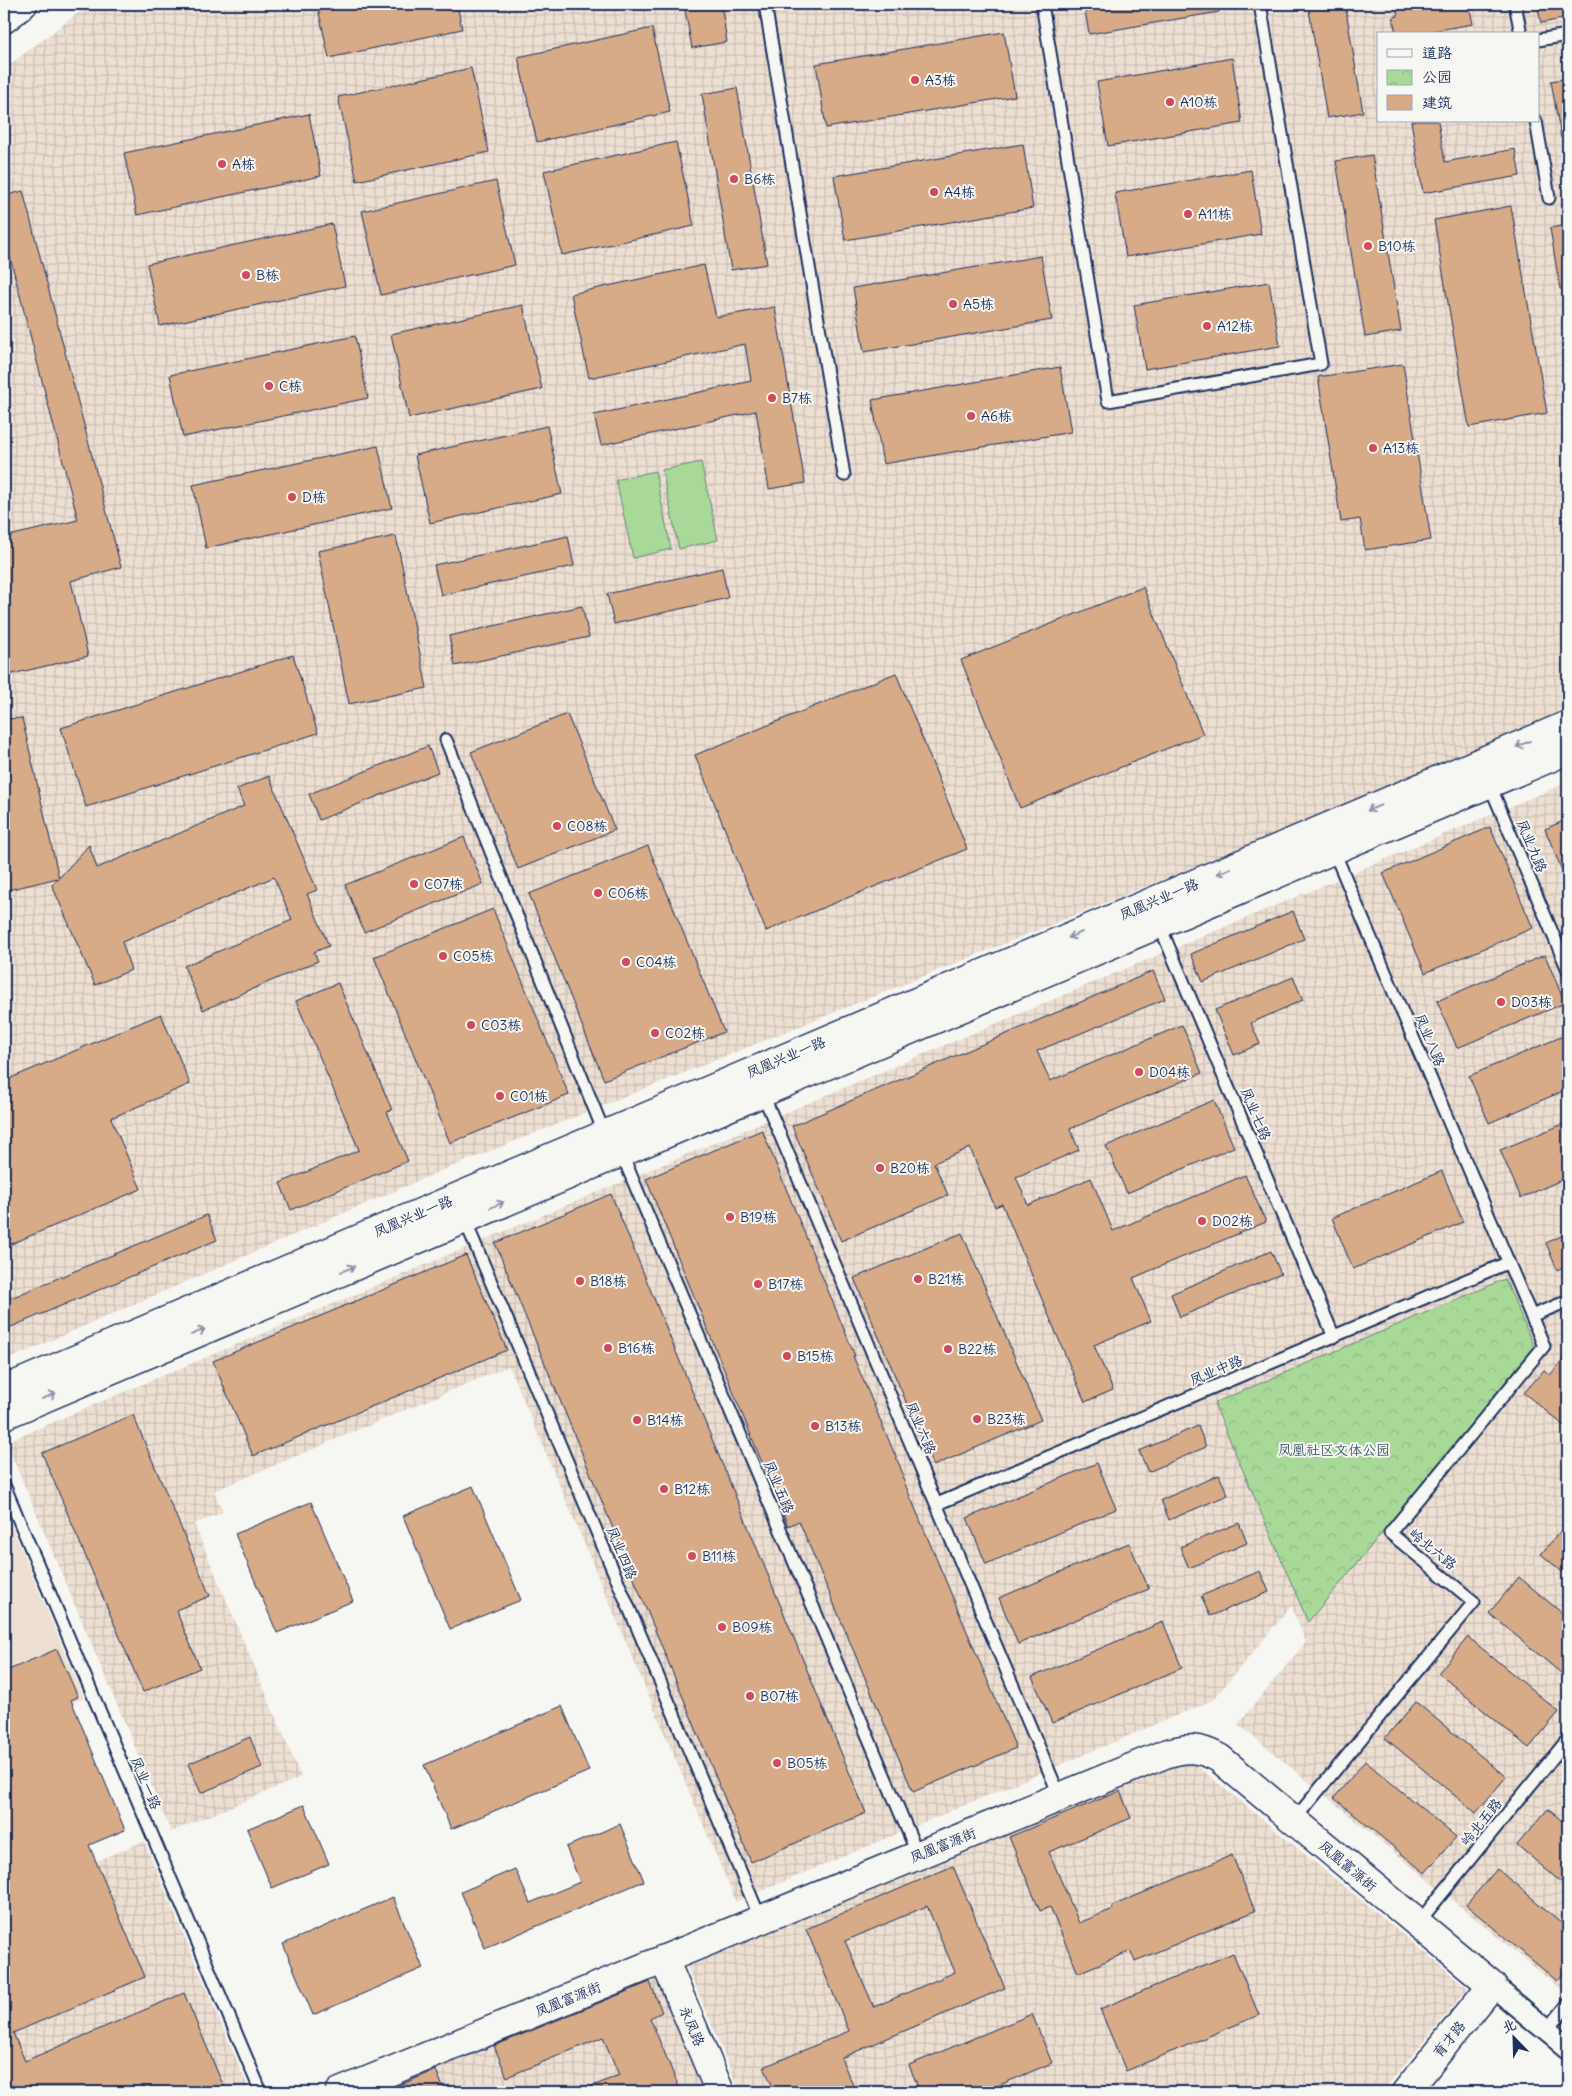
<svg xmlns="http://www.w3.org/2000/svg" width="1572" height="2096" font-family="Delius,'LXGW WenKai TC',sans-serif">
  <style>
    .built { fill: #eddfd2 }
    .industrial { fill: url(#industrial-grid); fill-rule: evenodd }
    .park { fill: url(#park-crowns); stroke: #62847c }
    .pitch { fill: #a9d999; stroke: #62847c }
    .building { fill: #d7aa88; stroke: #1b2f5e; fill-rule: evenodd }
    .lines { fill: none; stroke-linecap: round; stroke-linejoin: round }
    .service-casing { stroke: #1b2f5e; stroke-width: 15 }
    .minor-casing { stroke: #1b2f5e; stroke-width: 25 }
    .tertiary-casing { stroke: #1b2f5e; stroke-width: 31 }
    .service { stroke: #f6f6f2; stroke-width: 11 }
    .minor { stroke: #f6f6f2; stroke-width: 21 }
    .tertiary { stroke: #f6f6f2; stroke-width: 28 }
    .oneway { stroke: #8892a8 }
    .poi-dot { fill: #d1495b; stroke: #f6f6f2; stroke-width: 2 }
    .labels { text-anchor: middle; stroke-width: 4; stroke-linejoin: round; paint-order: stroke }
    .poi-label { font-size: 14px; fill: #1b2f5e; stroke: #f6f6f2; text-anchor: start }
    .street-label { font-size: 14px; fill: #1b2f5e; stroke: #f6f6f2 }
    .park-label { font-size: 14px; fill: #3e5a6d; stroke: #f6f6f2 }
  </style>
  <defs>
    <pattern id="industrial-grid" width="8" height="8" patternUnits="userSpaceOnUse" patternTransform="scale(1.25)"><rect width="8" height="8" fill="#eddfd2"/><path d="M0 4h8M4 0v8" fill="none" stroke="#cbc0b7"/></pattern>
    <pattern id="park-crowns" width="20" height="18" patternUnits="userSpaceOnUse" patternTransform="scale(1.25)"><rect width="20" height="18" fill="#a9d999"/><path d="M2 6a3 3 0 1 1 6 0M12 15a3 3 0 1 1 6 0" fill="none" stroke="#91bb86"/></pattern>
  </defs>
  <rect width="100%" height="100%" fill="#f6f6f2"/>
  <filter id="ink" filterUnits="userSpaceOnUse"><feTurbulence type="fractalNoise" baseFrequency=".02" numOctaves="2"/><feDisplacementMap in="SourceGraphic" scale="10" xChannelSelector="R" yChannelSelector="G"/><feConvolveMatrix kernelMatrix="1 2 1 2 8 2 1 2 1" color-interpolation-filters="sRGB"/></filter>
  <g filter="url(#ink)">
    <path class="built" d="M4,1508L84,1698L4,1732Z"/>
    <path class="industrial" d="M90,4H1568V709L1276,834L436,1173L4,1361V69ZM1378,34H1538V121H1378Z
      M1568,782V1980L1561,1989L1238,1724L1306,1642L1291,1606L1213,1700L736,1902L509,1366L214,1491L223,1512L194,1524L301,1777L171,1832L6,1442Z
      M1185,1756L1468,1988L1382,2092H740L687,1967Z
      M144,1841L250,2092H4V1900Z
      M657,1976L705,2092H376Z"/>
    <path class="park" d="M1505,1279L1535,1349L1308,1622L1214,1403Z"/>
    <path class="pitch" d="M701,462L718,540L679,549L662,470Z
      M655,471L671,549L633,558L616,480Z"/>
    <path class="building" d="M317,4H457L462,29L329,58Z
      M684,4H721L727,42L692,48Z
      M1084,4H1219V12L1089,34Z
      M1308,4H1345L1363,112L1327,118Z
      M1396,4H1469L1473,24L1415,34H1396L1393,17L1398,16Z
      M1537,4H1568V18L1541,23Z
      M652,28L670,112L537,142L518,57Z
      M1004,32L1015,96L826,128L816,64Z
      M1232,58L1242,123L1108,146L1097,82Z
      M471,68L489,152L357,181L338,97Z
      M1568,78V138H1561L1551,81Z
      M737,88L767,264L731,270L702,94Z
      M309,114L321,176L137,215L124,153Z
      M1411,121H1438L1445,162L1515,149L1520,176L1423,193Z
      M676,142L694,226L562,255L544,171Z
      M1023,144L1033,208L845,240L834,176Z
      M1372,155L1401,331L1365,337L1336,161Z
      M1251,170L1261,234L1126,257L1115,193Z
      M496,181L515,265L381,295L362,211Z
      M23,191L121,567L71,581L88,656L4,676V537L78,520L4,234V196Z
      M1511,206L1547,413L1469,427L1434,220Z
      M332,224L345,286L160,326L147,264Z
      M1568,225V289H1560L1550,228Z
      M1041,256L1052,320L864,352L853,288Z
      M704,265L716,317L775,307L805,483L769,489L756,411L601,445L594,415L751,381L745,344L589,378L571,294Z
      M1269,282L1280,346L1145,369L1134,305Z
      M523,305L542,389L409,418L391,334Z
      M355,336L368,398L183,437L170,375Z
      M1403,364L1431,540L1365,550L1360,519L1341,522L1318,377Z
      M1060,367L1071,432L883,464L872,400Z
      M547,426L562,494L430,523L415,455Z
      M378,446L392,508L206,548L193,485Z
      M396,536L427,688L349,704L318,551Z
      M568,536L574,566L441,595L434,565Z
      M722,568L728,598L614,624L607,594Z
      M1143,587L1203,734L1020,808L961,660Z
      M582,606L589,637L455,666L449,636Z
      M293,655L318,733L86,807L61,728Z
      M896,673L967,849L766,931L695,755Z
      M567,714L615,830L518,869L471,752Z
      M22,718L59,878L89,845L97,868L244,806L237,789L269,776L317,890L307,894L329,946L314,952L318,961L203,1010L184,966L292,920L274,877L122,942L131,970L95,985L52,885L58,878L4,891V719Z
      M428,746L438,772L319,820L309,794Z
      M1568,819V885L1545,829Z
      M1490,827L1533,928L1425,973L1383,873Z
      M464,837L483,884L364,932L345,885Z
      M648,846L724,1032L604,1080L529,894Z
      M493,909L569,1095L450,1143L374,957Z
      M1293,911L1304,939L1203,982L1191,954Z
      M1545,955L1565,1003L1457,1048L1437,1001Z
      M1153,971L1165,999L1037,1051L1050,1081L1182,1025L1202,1073L1070,1129L1079,1150L1016,1177L1028,1205L1091,1178L1113,1231L1245,1175L1266,1222L1133,1278L1151,1321L1094,1345L1113,1390L1085,1402L1002,1204L995,1207L970,1148L934,1163L948,1195L841,1241L792,1126Z
      M1293,977L1303,1000L1251,1023L1260,1044L1234,1055L1215,1010Z
      M338,983L392,1110L387,1112L408,1161L291,1210L280,1183L359,1150L296,1001Z
      M161,1014L190,1084L111,1118L141,1189L4,1247V1081Z
      M1568,1034V1089L1489,1123L1469,1076Z
      M1214,1100L1234,1147L1127,1193L1106,1146Z
      M1568,1122V1177L1521,1198L1500,1150Z
      M762,1130L855,1356H853L904,1476L902,1477L1016,1748L913,1792L799,1521L788,1526L646,1179Z
      M1442,1171L1463,1222L1353,1269L1332,1218Z
      M611,1194L866,1813L751,1862L495,1243Z
      M207,1215L217,1240L4,1330V1301Z
      M962,1233L1041,1420L933,1466L854,1278Z
      M1568,1233V1265L1557,1270L1546,1243Z
      M1271,1251L1281,1274L1180,1317L1171,1294Z
      M466,1255L507,1350L253,1456L213,1361Z
      M1568,1354V1429L1524,1393L1544,1370L1550,1375Z
      M133,1415L210,1596L176,1610L200,1668L143,1692L42,1453Z
      M1198,1426L1206,1447L1148,1472L1139,1451Z
      M1097,1463L1116,1509L986,1564L967,1518Z
      M1219,1475L1228,1495L1169,1520L1161,1500Z
      M473,1486L521,1600L450,1629L403,1516Z
      M311,1502L353,1601L277,1633L235,1534Z
      M1568,1522V1577L1541,1554Z
      M1239,1523L1247,1543L1189,1568L1180,1547Z
      M1129,1543L1149,1589L1018,1644L999,1598Z
      M1260,1571L1269,1592L1210,1616L1201,1596Z
      M1519,1577L1568,1618V1679L1489,1613Z
      M1163,1622L1182,1668L1052,1723L1032,1677Z
      M1468,1637L1559,1712L1529,1748L1438,1673Z
      M57,1649L78,1697L71,1700L125,1830L89,1845L145,1977L13,2033L25,2061L184,1993L226,2092H4V1672Z
      M1416,1702L1506,1777L1476,1813L1385,1738Z
      M562,1706L589,1771L451,1829L424,1765Z
      M250,1737L262,1767L201,1793L188,1764Z
      M1365,1761L1456,1837L1425,1873L1334,1798Z
      M1120,1791L1131,1818L1049,1852L1079,1923L1113,1909L1112,1906L1232,1855L1255,1911L1135,1961L1130,1951L1078,1973L1050,1907L1040,1911L1009,1837Z
      M304,1805L329,1864L272,1888L247,1829Z
      M1548,1809L1568,1826V1888L1517,1845Z
      M620,1824L644,1881L485,1948L461,1892L515,1869L530,1903L580,1882L566,1847Z
      M953,1866L1005,1988L841,2058L856,2092H775L764,2067L849,2031L806,1929ZM927,1906L955,1972L874,2007L845,1941Z
      M1497,1869L1568,1928V1968L1557,1981L1466,1905Z
      M393,1897L423,1968L313,2015L283,1944Z
      M1233,1953L1259,2015L1126,2071L1100,2009Z
      M650,1982L662,2012L650,2018L681,2092H579L619,2075L603,2037L507,2077L494,2046Z
      M1032,2014L1052,2063L983,2092H920L909,2065Z
      M436,2070L445,2092H384Z"/>
    <g class="lines">
      <defs>
        <path id="service" d="M765,4L844,475
          M1042,4L1108,401L1321,364L1260,4
          M1515,4L1521,34
          M1538,40L1568,35
          M1536,121L1549,198
          M446,740L605,1135
          M1489,783L1568,970
          M1159,924L1334,1337
          M762,1092L1060,1797
          M621,1152L918,1855
          M464,1218L761,1920
          M1531,1316L1568,1301
          M4,1485L261,2092
          M937,1504L1507,1263
          M1294,1820L1474,1602L1390,1533L1544,1346L1333,849
          M1418,1923L1568,1739
          M1547,2030L1568,2004"/>
        <path id="minor" d="M1492,1985L1568,2048"/>
        <path id="tertiary" d="M4,19L23,4
          M4,1390L1568,725
          M4,1415L1568,750
          M664,1959L720,2092
          M340,2092L1165,1754C1186,1747 1199,1747 1219,1758L1492,1985L1406,2092"/>
      </defs>
      <use href="#service" class="service-casing"/>
      <use href="#minor" class="minor-casing"/>
      <use href="#tertiary" class="tertiary-casing"/>
      <use href="#service" class="service"/>
      <use href="#minor" class="minor"/>
      <use href="#tertiary" class="tertiary"/>
    </g>
    <defs><path id="oneway-shaft" d="M-6 0H5M1.5-3L5.5 0L1.5 3" fill="none" stroke-width="1.6" stroke-linecap="round" stroke-linejoin="round" transform="scale(1.25)"/></defs>
    <g class="oneway">
      <use href="#oneway-shaft" transform="translate(1523 744) rotate(157)"/>
      <use href="#oneway-shaft" transform="translate(1374 808) rotate(157)"/>
      <use href="#oneway-shaft" transform="translate(1224 871) rotate(157)"/>
      <use href="#oneway-shaft" transform="translate(1075 935) rotate(157)"/>
      <use href="#oneway-shaft" transform="translate(497 1205) rotate(-23)"/>
      <use href="#oneway-shaft" transform="translate(348 1269) rotate(-23)"/>
      <use href="#oneway-shaft" transform="translate(198 1332) rotate(-23)"/>
      <use href="#oneway-shaft" transform="translate(49 1396) rotate(-23)"/>
    </g>
  </g>
  <g class="poi-dot">
    <circle cx="915" cy="80" r="5"/>
    <circle cx="1170" cy="102" r="5"/>
    <circle cx="222" cy="164" r="5"/>
    <circle cx="734" cy="179" r="5"/>
    <circle cx="934" cy="192" r="5"/>
    <circle cx="1188" cy="214" r="5"/>
    <circle cx="1368" cy="246" r="5"/>
    <circle cx="246" cy="275" r="5"/>
    <circle cx="953" cy="304" r="5"/>
    <circle cx="1207" cy="326" r="5"/>
    <circle cx="269" cy="386" r="5"/>
    <circle cx="772" cy="398" r="5"/>
    <circle cx="971" cy="416" r="5"/>
    <circle cx="1373" cy="448" r="5"/>
    <circle cx="292" cy="497" r="5"/>
    <circle cx="557" cy="826" r="5"/>
    <circle cx="414" cy="884" r="5"/>
    <circle cx="598" cy="893" r="5"/>
    <circle cx="443" cy="956" r="5"/>
    <circle cx="626" cy="962" r="5"/>
    <circle cx="1501" cy="1002" r="5"/>
    <circle cx="471" cy="1025" r="5"/>
    <circle cx="655" cy="1033" r="5"/>
    <circle cx="1139" cy="1072" r="5"/>
    <circle cx="500" cy="1096" r="5"/>
    <circle cx="880" cy="1168" r="5"/>
    <circle cx="730" cy="1217" r="5"/>
    <circle cx="1202" cy="1221" r="5"/>
    <circle cx="918" cy="1279" r="5"/>
    <circle cx="580" cy="1281" r="5"/>
    <circle cx="758" cy="1284" r="5"/>
    <circle cx="608" cy="1348" r="5"/>
    <circle cx="948" cy="1349" r="5"/>
    <circle cx="787" cy="1356" r="5"/>
    <circle cx="977" cy="1419" r="5"/>
    <circle cx="637" cy="1420" r="5"/>
    <circle cx="815" cy="1426" r="5"/>
    <circle cx="664" cy="1489" r="5"/>
    <circle cx="692" cy="1556" r="5"/>
    <circle cx="722" cy="1627" r="5"/>
    <circle cx="750" cy="1696" r="5"/>
    <circle cx="777" cy="1763" r="5"/>
  </g>
  <g class="labels">
    <g class="poi-label">
      <text x="925" y="85">A3栋</text>
      <text x="1180" y="107">A10栋</text>
      <text x="232" y="169">A栋</text>
      <text x="744" y="184">B6栋</text>
      <text x="944" y="197">A4栋</text>
      <text x="1198" y="219">A11栋</text>
      <text x="1378" y="251">B10栋</text>
      <text x="256" y="280">B栋</text>
      <text x="963" y="309">A5栋</text>
      <text x="1217" y="331">A12栋</text>
      <text x="279" y="391">C栋</text>
      <text x="782" y="403">B7栋</text>
      <text x="981" y="421">A6栋</text>
      <text x="1383" y="453">A13栋</text>
      <text x="302" y="502">D栋</text>
      <text x="567" y="831">C08栋</text>
      <text x="424" y="889">C07栋</text>
      <text x="608" y="898">C06栋</text>
      <text x="453" y="961">C05栋</text>
      <text x="636" y="967">C04栋</text>
      <text x="1511" y="1007">D03栋</text>
      <text x="481" y="1030">C03栋</text>
      <text x="665" y="1038">C02栋</text>
      <text x="1149" y="1077">D04栋</text>
      <text x="510" y="1101">C01栋</text>
      <text x="890" y="1173">B20栋</text>
      <text x="740" y="1222">B19栋</text>
      <text x="1212" y="1226">D02栋</text>
      <text x="928" y="1284">B21栋</text>
      <text x="590" y="1286">B18栋</text>
      <text x="768" y="1289">B17栋</text>
      <text x="618" y="1353">B16栋</text>
      <text x="958" y="1354">B22栋</text>
      <text x="797" y="1361">B15栋</text>
      <text x="987" y="1424">B23栋</text>
      <text x="647" y="1425">B14栋</text>
      <text x="825" y="1431">B13栋</text>
      <text x="674" y="1494">B12栋</text>
      <text x="702" y="1561">B11栋</text>
      <text x="732" y="1632">B09栋</text>
      <text x="760" y="1701">B07栋</text>
      <text x="787" y="1768">B05栋</text>
    </g>
    <g class="street-label">
      <text transform="translate(1532 846) rotate(67)" y="5">凤业九路</text>
      <text transform="translate(1159 899) rotate(-23)" y="5">凤凰兴业一路</text>
      <text transform="translate(1430 1040) rotate(67)" y="5">凤业八路</text>
      <text transform="translate(786 1057) rotate(-23)" y="5">凤凰兴业一路</text>
      <text transform="translate(1256 1114) rotate(67)" y="5">凤业七路</text>
      <text transform="translate(413 1216) rotate(-23)" y="5">凤凰兴业一路</text>
      <text transform="translate(1216 1370) rotate(-23)" y="5">凤业中路</text>
      <text transform="translate(921 1428) rotate(67)" y="5">凤业六路</text>
      <text transform="translate(779 1487) rotate(67)" y="5">凤业五路</text>
      <text transform="translate(1433 1549) rotate(39)" y="5">岭北六路</text>
      <text transform="translate(622 1553) rotate(67)" y="5">凤业四路</text>
      <text transform="translate(146 1783) rotate(67)" y="5">凤业一路</text>
      <text transform="translate(1481 1822) rotate(-51)" y="5">岭北五路</text>
      <text transform="translate(943 1845) rotate(-22)" y="5">凤凰富源街</text>
      <text transform="translate(1348 1866) rotate(40)" y="5">凤凰富源街</text>
      <text transform="translate(568 1999) rotate(-22)" y="5">凤凰富源街</text>
      <text transform="translate(692 2026) rotate(67)" y="5">永凤路</text>
      <text transform="translate(1449 2039) rotate(-51)" y="5">育才路</text>
    </g>
    <g class="park-label">
      <text x="1334" y="1455">凤凰社区文体公园</text>
    </g>
  </g>
  <rect width="1572" height="2096" fill="none" stroke="#f6f6f2" stroke-width="20"/>
  <rect x="10" y="10" width="1552" height="2076" fill="none" stroke="#1b2f5e" stroke-width="2" filter="url(#ink)"/>
  <rect x="1377" y="32" width="162" height="90" fill="#f6f6f2" stroke="#9ea6b7"/>
  <rect x="1387" y="49" width="25" height="8" fill="#f6f6f2" stroke="#9ea6b7"/>
  <text x="1422" y="58" font-size="15" fill="#1b2f5e">道路</text>
  <rect x="1387" y="70" width="25" height="15" fill="url(#park-crowns)" stroke="#9ea6b7"/>
  <text x="1422" y="82" font-size="15" fill="#1b2f5e">公园</text>
  <rect x="1387" y="95" width="25" height="15" fill="#d7aa88" stroke="#9ea6b7"/>
  <text x="1422" y="108" font-size="15" fill="#1b2f5e">建筑</text>
  <g transform="translate(1514 2038) rotate(337)" stroke="#f6f6f2" stroke-width="4" paint-order="stroke">
  <path d="M0-4L9 19L0 12L-9 19Z" fill="#1b2f5e"/>
  <text y="-8" font-size="14" font-weight="bold" text-anchor="middle" fill="#1b2f5e">北</text>
  </g>
</svg>
